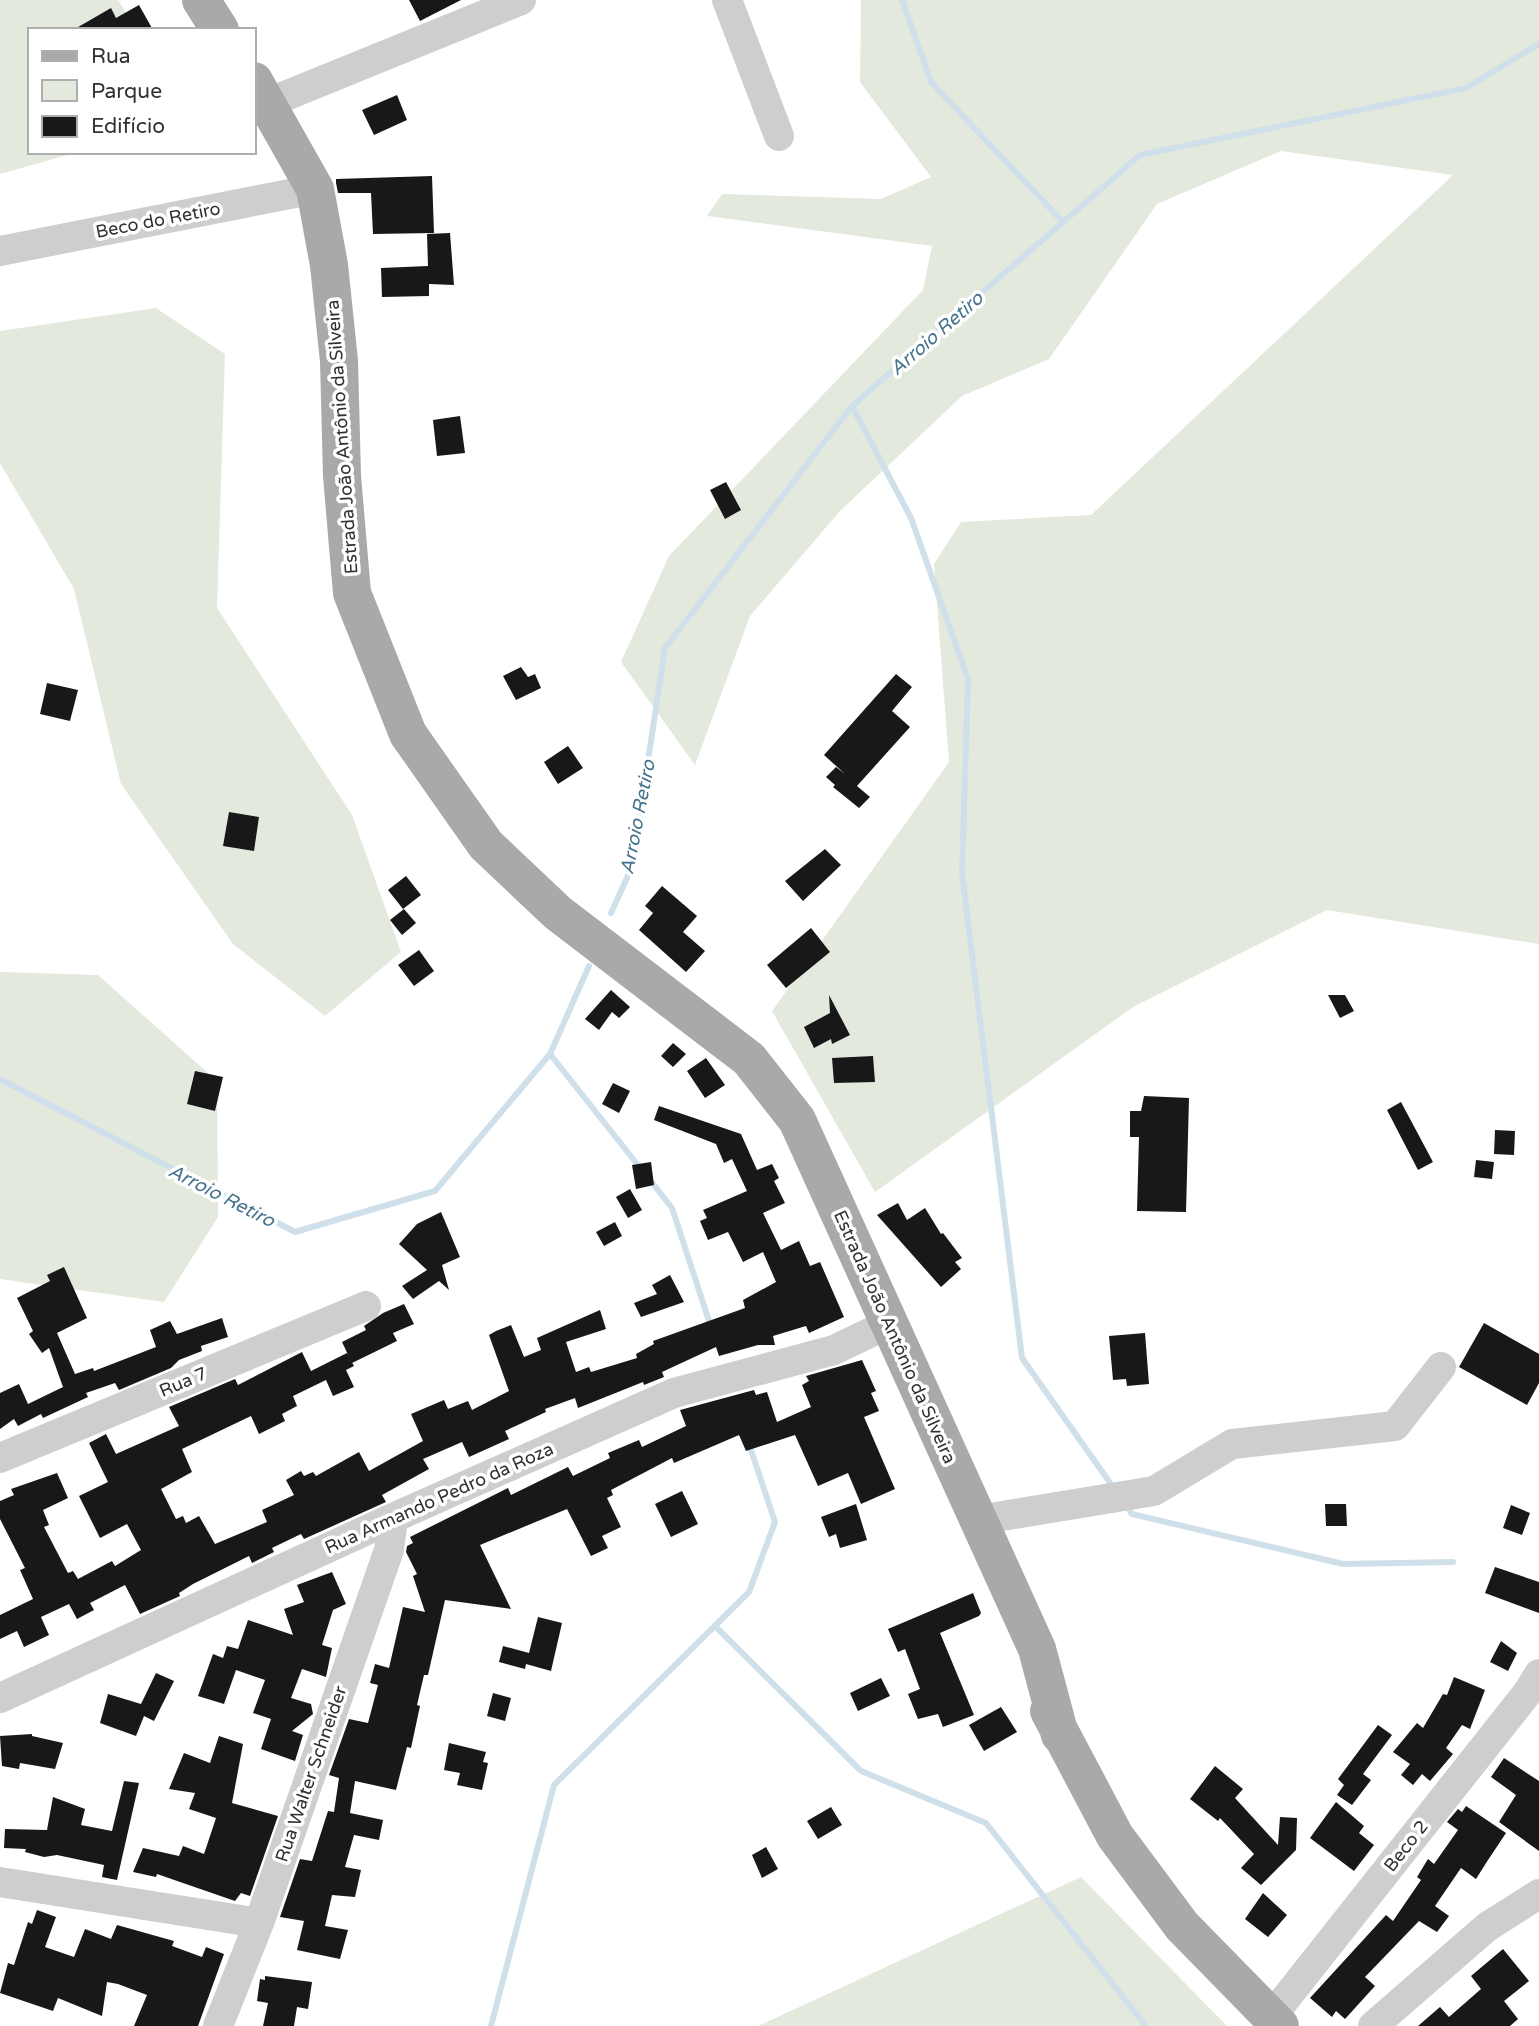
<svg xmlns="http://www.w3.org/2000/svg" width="1539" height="2026" font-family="'Varela Round',sans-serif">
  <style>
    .green { fill: #e4e9de }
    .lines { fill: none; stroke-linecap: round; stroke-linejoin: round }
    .stream { stroke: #cfe0ea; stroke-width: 6 }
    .building { fill: #181818 }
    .minor { stroke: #cecece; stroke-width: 30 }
    .major { stroke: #a9a9a9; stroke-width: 38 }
    .labels { text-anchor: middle; stroke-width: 7; stroke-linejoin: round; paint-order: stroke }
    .street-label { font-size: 18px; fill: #313131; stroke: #fff }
    .water-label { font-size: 19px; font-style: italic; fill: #45738d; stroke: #fff }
  </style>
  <rect width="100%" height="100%" fill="#fff"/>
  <path class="green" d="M0,0H118L137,30H30V152H78L0,174Z
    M861,0H1539V944L1327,910L1133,1007L875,1192L772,1011L949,762L934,564L961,522L1091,515L1453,175L1281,151L1157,204L1049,359L962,396L840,511L750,616L695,765L621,662L669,556L923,290L932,246L707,216L722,194L881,199L931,177L860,82Z
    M156,308L225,354L217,608L352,815L401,952L325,1016L233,944L121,784L74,589L0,463V331Z
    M0,972L98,975L217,1081L218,1217L164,1302L0,1279Z
    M1081,1877L1227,2026H758Z"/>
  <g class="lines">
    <path class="stream" d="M902,0L931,82L1063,222
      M852,406L911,518L968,679L962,873L1022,1358L1113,1487
      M611,913L632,867L665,648L852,406L1140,155L1466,88L1539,44
      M550,1054L641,1169
      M0,1079L295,1232L435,1191L550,1054L589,966
      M650,1180L672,1208L711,1327
      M1126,1505L1132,1514L1343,1564L1453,1562
      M715,1626L861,1771L986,1823L1146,2026
      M491,2026L554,1785L749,1592L775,1522L749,1444"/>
  </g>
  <path class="building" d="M409,0H461L420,21Z
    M139,5L153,30H73L111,8L116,18Z
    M397,95L407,120L374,135L362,110Z
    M432,176L434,233L373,234L371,193H338L336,183V179Z
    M450,233L454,285L429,284V296L382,297L381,268L428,266L427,234Z
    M460,416L465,453L437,456L433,420Z
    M726,482L741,510L725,519L710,490Z
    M521,667L528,677L535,674L541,688L516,700L503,676Z
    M896,674L912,687L892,711L910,727L857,786L870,797L859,808L833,787L835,785L826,777L836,767L845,774L824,755Z
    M47,683L78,690L70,721L40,714Z
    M568,746L583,768L558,784L544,762Z
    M229,812L259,817L254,851L223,846Z
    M825,849L841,865L803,901L785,881Z
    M406,876L421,895L403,909L388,890Z
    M662,886L697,916L683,932L705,951L686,972L639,930L653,913L645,906Z
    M404,909L416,923L402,935L390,920Z
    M811,928L830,952L786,988L767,965Z
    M419,950L434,971L414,986L398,965Z
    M611,990L630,1007L619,1018L612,1012L599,1030L585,1019Z
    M829,995L850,1035L832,1044L831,1039L814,1048L804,1027L830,1013Z
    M1328,995H1345L1354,1011L1340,1018Z
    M673,1043L686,1054L673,1067L661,1056Z
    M873,1056L875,1082L834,1083L832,1058Z
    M706,1058L725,1085L705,1098L687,1071Z
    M195,1071L223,1077L215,1111L187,1104Z
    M613,1083L630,1091L619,1113L602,1104Z
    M1144,1096L1189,1098L1186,1212L1137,1211L1139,1137H1130V1111H1141Z
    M1401,1102L1433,1162L1418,1170L1387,1110Z
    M659,1106L741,1134L757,1170L772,1164L779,1178L774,1181L785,1203L763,1213L781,1250L799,1241L810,1266L820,1262L844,1317L809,1333L806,1326L773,1336L775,1345H758L719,1356L716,1347L662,1372L664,1377L644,1385L643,1382L578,1408L575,1398L545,1409L546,1412L505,1431L509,1439L469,1457L462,1442L423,1459L429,1469L382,1495L386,1502L304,1539L301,1534L272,1548L274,1552L252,1563L249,1556L193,1584L179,1593L180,1596L140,1614L125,1585L90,1603L94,1610L77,1619L69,1604L41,1617L49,1635L24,1647L17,1631L0,1639V1615L33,1599L20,1570L25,1568L0,1519V1501L14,1495L11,1489L57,1473L68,1498L43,1510L49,1525L44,1527L68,1573L73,1571L78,1579L112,1561L115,1566L141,1550L127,1524L100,1538L79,1496L108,1482L89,1443L106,1434L116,1454L179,1426L169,1407L235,1379L238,1385L302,1352L311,1371L347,1353L354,1366L346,1370L354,1387L333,1396L326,1380L293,1396L297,1406L282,1414L285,1421L259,1434L251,1416L182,1449L192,1472L161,1489L176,1519L183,1516L186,1523L199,1516L215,1544L267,1522L262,1510L294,1495L286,1480L301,1471L304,1476L313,1472L316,1476L359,1452L369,1471L423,1441L411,1414L444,1400L448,1409L468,1401L472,1410L509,1391L489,1335L496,1331L511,1325L524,1357L541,1350L537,1338L600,1310L606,1329L566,1342L576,1372L589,1367L591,1372L637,1358L636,1354L654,1344L653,1341L745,1308L743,1300L776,1282L763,1252L743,1262L728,1232L708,1240L700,1221L707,1218L703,1210L747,1191L732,1159L724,1163L716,1144L654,1120Z
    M1495,1130L1515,1131L1514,1155L1494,1154Z
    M1476,1160L1494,1162L1492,1179L1474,1177Z
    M651,1162L654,1185L636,1189L632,1165Z
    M630,1189L642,1210L628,1218L616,1197Z
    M898,1203L907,1220L925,1208L941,1234L943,1233L962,1258L955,1262L961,1269L941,1287L877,1215Z
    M441,1212L460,1257L442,1265L449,1290L439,1281L413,1299L402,1286L427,1270L399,1244L417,1224Z
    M615,1222L622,1236L604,1246L596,1232Z
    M64,1267L87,1318L57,1333L75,1374L93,1368L94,1371L156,1347L150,1330L170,1321L177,1334L222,1318L228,1337L201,1346L202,1351L179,1360L171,1368L119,1390L115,1383L86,1393L88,1397L43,1418L41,1414L18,1426L14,1419L0,1429V1393L19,1384L28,1404L63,1387L49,1348L42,1353L29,1334L33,1331L17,1298L50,1281L47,1275Z
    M670,1275L684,1302L641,1317L634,1303L657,1294L652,1285Z
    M404,1304L414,1324L393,1333L397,1341L352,1363L342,1342L366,1330L364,1326L383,1313Z
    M1484,1323L1539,1354V1383L1527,1405L1459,1367Z
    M1145,1333L1149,1384L1127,1386L1126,1379L1113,1380L1109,1336Z
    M862,1360L876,1391L871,1393L879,1411L864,1417L895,1489L861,1504L848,1473L818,1486L795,1435L746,1451L739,1435L674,1463L672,1458L611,1490L613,1495L607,1498L621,1527L602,1536L608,1548L591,1556L567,1509L480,1545L511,1609L445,1600L428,1675H424L417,1705L420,1706L411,1748L407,1747L396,1790L355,1781L350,1813L383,1820L379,1840L354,1835L345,1867L361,1870L355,1897L332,1895L325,1926L348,1930L340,1959L297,1950L304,1921L280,1917L300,1859L312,1861L328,1811L334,1812L339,1778L329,1775L349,1719L368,1723L378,1685L370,1683L375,1664L389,1668L403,1607L425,1612L413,1576L417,1574L406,1552L407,1546L413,1543L410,1537L508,1488L511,1495L568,1467L573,1476L610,1458L608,1453L639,1440L642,1447L686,1426L680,1410L754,1390L756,1395L767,1392L777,1422L811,1407L802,1385L809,1381L806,1376Z
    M682,1491L698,1524L671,1537L655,1504Z
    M856,1504L867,1540L840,1548L836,1534L829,1537L821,1517Z
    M1325,1504H1346L1347,1526H1326Z
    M1511,1505L1530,1513L1522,1535L1503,1528Z
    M1495,1567L1539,1582V1613L1485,1593Z
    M332,1572L346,1604L333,1610L322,1645L332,1648L326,1677L302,1669L291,1698L311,1704L313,1714L292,1731L303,1735L295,1761L261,1749L271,1719L253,1713L265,1680L236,1670L224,1704L198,1696L213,1654L223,1658L227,1646L238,1649L248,1620L293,1635L284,1609L304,1602L297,1585Z
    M973,1593L981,1613L979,1616L940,1633L974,1715L943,1727L938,1714L918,1719L908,1694L920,1689L905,1649L898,1652L888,1629Z
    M538,1617L562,1623L551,1671L526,1664L525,1669L499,1662L503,1646L529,1653Z
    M1501,1641L1517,1653L1508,1671L1490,1662Z
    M156,1673L174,1681L154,1721L144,1716L136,1736L100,1723L108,1694L141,1704Z
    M1454,1677L1485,1690L1470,1729L1462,1725L1446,1748L1453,1754L1430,1781L1422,1774L1413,1785L1401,1775L1410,1764L1393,1752L1417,1723L1423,1728L1443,1694L1447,1695Z
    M881,1678L890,1696L858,1711L850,1693Z
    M493,1693L511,1698L505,1721L487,1716Z
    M1001,1707L1017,1732L984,1751L969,1725Z
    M1378,1725L1392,1735L1363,1774L1371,1780L1352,1805L1337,1795L1344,1785L1338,1779Z
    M32,1734V1736L63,1743L55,1769L20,1763L19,1769L2,1766L0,1736Z
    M219,1736L243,1744L232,1803L278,1816L250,1896L241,1893L235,1901L157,1874L156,1877L133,1872L143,1848L179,1856L183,1846L204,1854L216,1818L189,1809L195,1793L169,1789L184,1753L210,1763Z
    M449,1743L486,1752L483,1762L488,1763L482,1790L457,1785L460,1773L444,1770Z
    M1504,1758L1539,1781V1851L1499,1822L1516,1795L1491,1777Z
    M1215,1766L1243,1789L1235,1798L1278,1845L1280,1817L1297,1818L1296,1850L1261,1885L1241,1868L1254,1854L1220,1818L1218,1821L1190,1799Z
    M124,1781L139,1783L117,1880L102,1877L104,1865L57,1855L44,1857L25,1852L26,1849L4,1848L5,1829L47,1830L53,1797L85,1809L81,1825L112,1831Z
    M1336,1802L1364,1826L1359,1833L1374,1845L1354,1871L1310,1838Z
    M1466,1806L1506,1833L1488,1860L1476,1879L1461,1868L1435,1906L1449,1916L1437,1932L1419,1921L1365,1977L1375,1986L1345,2019L1336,2011L1332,2017L1310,1998L1386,1915L1393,1921L1421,1880L1417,1877L1428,1859L1434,1864L1458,1830L1447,1822L1458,1809L1462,1812Z
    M831,1807L842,1825L818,1839L807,1821Z
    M766,1847L778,1869L762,1878L752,1855Z
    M1263,1893L1287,1915L1268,1937L1245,1919Z
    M37,1910L56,1917L45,1947L74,1957L85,1929L111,1939L117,1925L174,1941L172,1946L202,1957L206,1947L224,1954L198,2026H134L147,1995L118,1984L107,1982L102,2016L58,1998L53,2011L0,1993L8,1963L14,1965L28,1922L32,1924Z
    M1503,1949L1529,1981L1504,2001L1518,2019L1510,2026H1418L1440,2007L1449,2017L1481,1989L1471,1976Z
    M265,1976L312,1982L308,2009L297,2007L294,2026H263L268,2003L257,2001L260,1979L265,1980Z"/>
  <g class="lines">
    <path class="minor" d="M727,0L779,136
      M268,103L521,0
      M0,251L315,189
      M0,1458L366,1306
      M978,1520L1154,1491L1232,1444L1395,1426L1441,1367
      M0,1698L393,1518L674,1393L834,1350L888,1324
      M0,1882L259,1923
      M1271,2017L1528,1692L1539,1674
      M218,2026L259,1923L389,1550L393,1518
      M1373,2026L1487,1927L1539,1894"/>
    <path class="major" d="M201,0L220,30
      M254,81L315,189L329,265L339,361L342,476L352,593L408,734L486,845L558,913L749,1059L797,1120L1037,1649L1060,1735
      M1049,1711L1115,1836L1182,1926L1280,2026"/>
  </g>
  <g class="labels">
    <g class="street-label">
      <text transform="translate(158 220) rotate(-11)" y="6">Beco do Retiro</text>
      <text transform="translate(342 437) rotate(-94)" y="6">Estrada João Antônio da Silveira</text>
      <text transform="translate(895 1337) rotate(66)" y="6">Estrada João Antônio da Silveira</text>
      <text transform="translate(183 1382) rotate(-23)" y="6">Rua 7</text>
      <text transform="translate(439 1498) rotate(-24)" y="6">Rua Armando Pedro da Roza</text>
      <text transform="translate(311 1774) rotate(-71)" y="6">Rua Walter Schneider</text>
      <text transform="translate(1406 1846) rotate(-52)" y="6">Beco 2</text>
    </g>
    <g class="water-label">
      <text transform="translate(936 333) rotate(-41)" y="7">Arroio Retiro</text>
      <text transform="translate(637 817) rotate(-79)" y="7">Arroio Retiro</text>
      <text transform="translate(222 1195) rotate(27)" y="7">Arroio Retiro</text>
    </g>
  </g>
  <rect x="28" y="28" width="228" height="126" fill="#ffffff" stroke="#adadad" stroke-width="2"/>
  <rect x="42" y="51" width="35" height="10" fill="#a9a9a9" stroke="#adadad" stroke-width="2"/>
  <text x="91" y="63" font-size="21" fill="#313131">Rua</text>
  <rect x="42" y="80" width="35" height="21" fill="#e4e9de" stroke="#adadad" stroke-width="2"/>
  <text x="91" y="98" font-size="21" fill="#313131">Parque</text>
  <rect x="42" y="116" width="35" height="21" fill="#181818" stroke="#adadad" stroke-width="2"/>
  <text x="91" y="133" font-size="21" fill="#313131">Edifício</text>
</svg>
